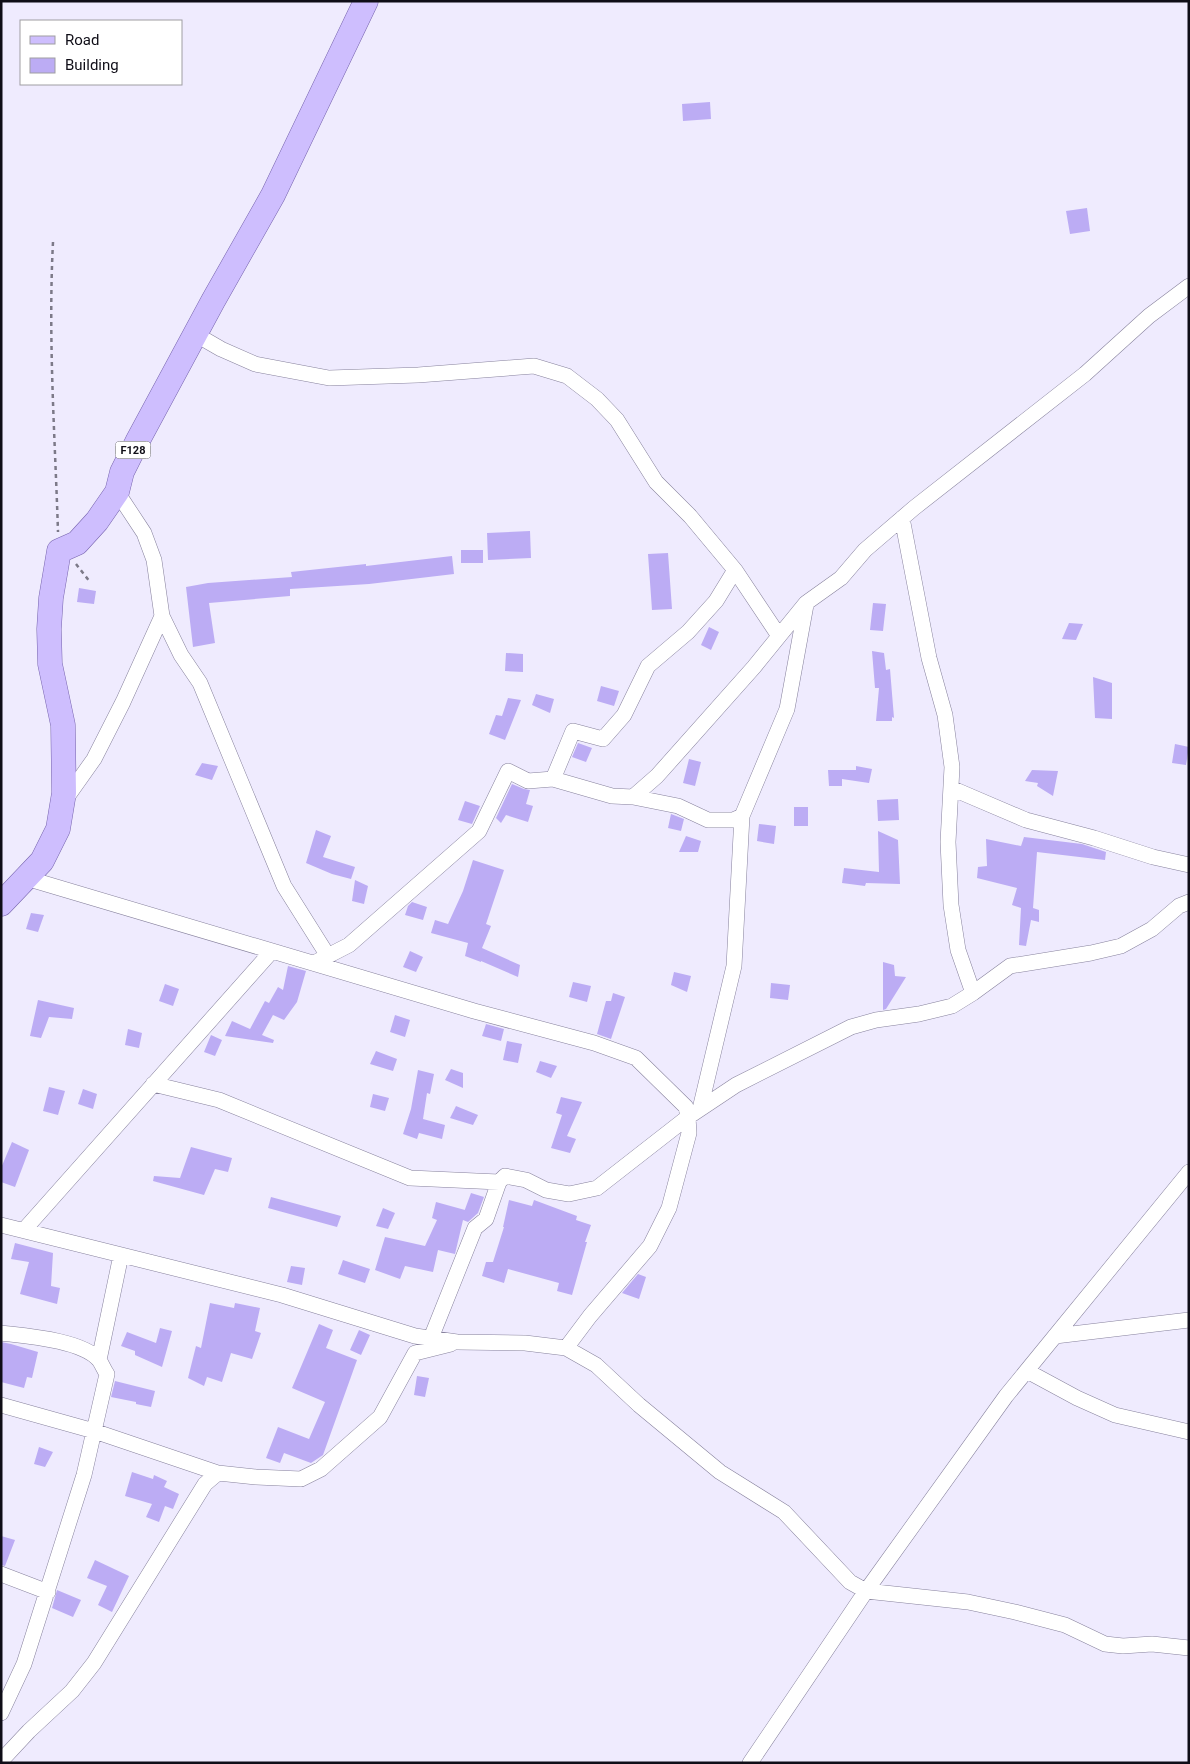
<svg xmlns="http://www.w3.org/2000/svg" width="1190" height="1764" font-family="Roboto,sans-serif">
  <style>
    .building { fill: #bcacf4 }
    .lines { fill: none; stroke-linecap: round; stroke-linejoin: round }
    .street-casing { stroke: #87829d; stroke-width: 16 }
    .primary-casing { stroke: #7663ad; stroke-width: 25 }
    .path { stroke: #7c7988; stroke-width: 2.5; stroke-dasharray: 4 4; stroke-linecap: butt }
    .street { stroke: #fff; stroke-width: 15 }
    .primary { stroke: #cebefe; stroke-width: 24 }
    .labels { text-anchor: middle; stroke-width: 4; stroke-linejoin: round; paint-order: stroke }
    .shield { fill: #fff; stroke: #57565d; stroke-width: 1 }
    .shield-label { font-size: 11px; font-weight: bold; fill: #0f0d17 }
  </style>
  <rect width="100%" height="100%" fill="#efebfe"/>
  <path class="building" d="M710,102L711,119L683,121L682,104Z
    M1087,208L1090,231L1070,234L1066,211Z
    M530,531L531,558L488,560L487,533Z
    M461,550H483V563H461Z
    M668,553L672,609L652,610L648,554Z
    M452,556L454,574L369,584L290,589V596L209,603L215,643L193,647L186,587L208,583L292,577L291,572L366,564V566Z
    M79,588L96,591L94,604L77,602Z
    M873,603L886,604L883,631L870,630Z
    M1069,623L1083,624L1076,640L1062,639Z
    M709,627L719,632L711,650L701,645Z
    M872,651L884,653L886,670L890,669L894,718L892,717V721H876L879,688H875Z
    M506,653L523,654V672L505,671Z
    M1093,677L1112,683V719L1095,718Z
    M601,686L619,691L614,706L597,701Z
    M536,694L554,699L550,713L532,705Z
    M508,698L521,700L505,740L489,734L496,715L502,716Z
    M578,743L592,748L586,762L572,757Z
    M1175,744L1189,747L1186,765L1172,763Z
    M689,759L701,762L695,786L683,783Z
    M202,763L218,766L212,780L195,775Z
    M856,766L872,769L869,783L842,779V786H829L828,770H856Z
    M1032,770L1058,771L1053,796L1037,786L1038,783L1025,781Z
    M512,784L524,789L530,790L526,804L533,806L528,822L506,815L501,823L496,818Z
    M898,799L899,820L878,821L877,800Z
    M465,801L480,806L472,824L458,820Z
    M794,807H808V826H794Z
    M671,814L684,819L681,831L668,828Z
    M759,824L776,826L774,844L757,841Z
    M316,830L331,836L323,857L355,867L351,879L332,874L306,863Z
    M878,831L898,840L900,884L866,883L865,886L842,883L844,868L879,872Z
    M686,836L701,841L698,852H679Z
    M1024,837L1082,844L1106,852L1105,860L1037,852L1033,908L1039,910V922L1031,920L1026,946L1019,945L1021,908L1012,905L1017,888L977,878L978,867L987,866L986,839L1021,846Z
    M473,860L504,870L486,924L491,926L482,948L520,965L518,977L481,961V962L465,956L468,943L431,933L435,920L448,924L463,891Z
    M355,880L368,886L364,904L352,901Z
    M412,902L427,907L423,920L405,915L408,906Z
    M31,913L44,915L38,932L26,929Z
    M410,951L423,957L416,972L403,967Z
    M883,962L894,965L895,976L906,977L886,1009L883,1010Z
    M288,966L306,971L297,1002L284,1020L273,1015L262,1035L274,1040L273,1043L225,1036L232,1021L250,1029L265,1001L269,1003L278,987L283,990Z
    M674,972L691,976L687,992L671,985Z
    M573,982L591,986L587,1002L569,997Z
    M771,983L790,985L788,1000L770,998Z
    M165,984L179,989L173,1006L159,1001Z
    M613,993L625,997L611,1039L597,1034L606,1001H611Z
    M38,1000L74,1008L72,1019L49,1017L41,1038L30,1036Z
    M395,1015L410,1020L405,1037L390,1032Z
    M486,1024L504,1029L501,1041L482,1036Z
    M128,1029L142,1033L139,1048L125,1045Z
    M211,1035L222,1040L215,1056L204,1052Z
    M507,1041L522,1044L518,1063L503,1060Z
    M376,1051L397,1059L393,1071L370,1064Z
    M540,1061L557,1066L551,1078L536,1072Z
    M451,1069L463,1073V1088L445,1080Z
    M418,1070L434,1074L430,1094L427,1093L423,1119L445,1125L442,1139L419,1133L417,1139L403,1134L411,1109Z
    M49,1087L65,1091L58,1115L43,1111Z
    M83,1089L97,1094L93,1109L78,1104Z
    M373,1094L389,1098L385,1111L370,1107Z
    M561,1097L582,1102L567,1136L576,1139L570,1153L551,1148L562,1115L556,1113Z
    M456,1106L478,1115L473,1125L450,1118Z
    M12,1142L29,1150L15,1187L1,1182V1168Z
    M191,1147L232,1158L228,1172L215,1169L204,1195L153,1181L154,1176L180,1178Z
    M471,1193L484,1197L478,1213L468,1222L463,1220L455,1254L438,1250L433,1272L405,1266L400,1279L375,1270L385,1237L425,1246L437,1220L432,1218L436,1202L465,1210L464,1212Z
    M271,1197L341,1216L337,1227L268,1208Z
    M509,1200L532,1206L534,1200L577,1216L576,1220L591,1225L585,1242H587L572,1295L557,1291L559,1283L508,1269L504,1283L482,1276L486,1262H493L504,1227H503Z
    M383,1208L395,1213L388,1229L376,1226Z
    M15,1243L53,1253L51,1286L60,1288L57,1304L20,1294L29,1262L11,1259Z
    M343,1260L370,1269L365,1283L338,1274Z
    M291,1266L305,1268L302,1285L287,1282Z
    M638,1274L646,1277L639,1299L622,1293Z
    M210,1303L234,1308L235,1303L260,1308L255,1331L261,1333L252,1359L231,1353L222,1382L207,1377L204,1386L188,1378L196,1346L201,1348Z
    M319,1324L333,1330L326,1348L357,1360L323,1455L311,1463L284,1453L280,1463L266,1458L278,1427L309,1439L325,1402L292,1388Z
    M160,1328L172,1331L162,1367L135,1355V1351L121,1346L127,1332L156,1343Z
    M359,1330L370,1335L361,1355L350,1350Z
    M1,1342L11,1344L38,1352L32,1378L27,1377L24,1388L1,1382Z
    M417,1376L429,1378L425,1397L414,1395Z
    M115,1381L155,1391L151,1407L136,1404V1402L111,1397Z
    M39,1447L53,1452L45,1467L34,1464Z
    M132,1472L153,1479L154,1475L167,1481L164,1487L179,1494L173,1509L165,1506L159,1522L146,1517L152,1504L125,1496Z
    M1,1536L15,1540L5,1566L1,1565Z
    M95,1560L129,1576L112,1612L98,1605L107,1586L87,1578Z
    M57,1590L81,1600L73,1617L52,1608Z"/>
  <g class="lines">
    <defs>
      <path id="street" d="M195,334L221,349L255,364L329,378L418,375L534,366L567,376L597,399L617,420L656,482L690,516L735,570L779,636
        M117,492L144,533L154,560L162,616L181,655L200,683L284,886L328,956
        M902,518L929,658L945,715L952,767L948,842L951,905L958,950L973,993
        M553,779L573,731L603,739L624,715L648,666L688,632L716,601L735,570
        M951,788L1026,820L1094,838L1153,857L1189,865
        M633,797L657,776L754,667L806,603L841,578L865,550L914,508L1085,374L1149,316L1189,286
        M65,800L94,759L123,702L162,616
        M26,878L474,1011L594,1043L636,1058L686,1107L688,1117L689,1133L669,1208L650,1246L590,1316L566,1348
        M314,963L349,945L479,831L508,771L528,781L553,779L612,796L633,797L678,806L708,820H733L742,816
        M153,1084L219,1100L410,1178L499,1182L505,1176L526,1180L546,1190L569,1194L597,1188L688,1117L736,1085L851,1027L876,1020L919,1014L952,1006L973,993L1010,966L1091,953L1121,946L1152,929L1179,906L1189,902
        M700,1109L734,966L742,816L787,709L806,605
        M1,1225L282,1295L415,1336L457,1342L525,1343L566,1348L596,1365L639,1405L720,1472L784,1512L850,1582L866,1591L968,1602L1015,1612L1065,1625L1105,1644L1123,1646L1152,1644L1189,1648
        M24,1230L272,951
        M1,1333C26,1336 82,1340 99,1360C102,1364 104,1370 107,1374L84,1475L24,1664L1,1713
        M1055,1336L1189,1320
        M431,1338L475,1228L486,1219L499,1182
        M99,1360L121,1255
        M1027,1371L1077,1398L1115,1415L1189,1432
        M1,1405L94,1431L218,1473
        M1,1574L48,1592
        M1,1761L29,1731L72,1691L94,1663L205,1484L218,1473L256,1477L301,1479L321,1469L380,1417L415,1353L451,1344
        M750,1763L866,1591L1006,1396L1189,1172"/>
      <path id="primary" d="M1,904L42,861L58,829L64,793L63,725L50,664L49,629L51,598L59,551L77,543L97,521L117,492L122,472L137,442L213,301L273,195L366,1"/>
    </defs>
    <use href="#street" class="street-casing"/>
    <use href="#primary" class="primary-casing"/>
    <path class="path" d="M53,242C48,339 55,436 58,532
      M76,564L90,582"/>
    <use href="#street" class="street"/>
    <use href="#primary" class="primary"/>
  </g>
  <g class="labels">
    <rect class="shield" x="115.5" y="441.5" width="35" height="17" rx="4"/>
    <g class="shield-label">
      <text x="133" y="454">F128</text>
    </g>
  </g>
  <rect width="1190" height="1764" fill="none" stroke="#0f0d17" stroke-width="5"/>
  <rect x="20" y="20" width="162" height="65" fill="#ffffff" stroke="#9f9ea2"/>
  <rect x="30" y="36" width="25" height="8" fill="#cebefe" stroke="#9f9ea2"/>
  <text x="65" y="45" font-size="15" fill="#0f0d17">Road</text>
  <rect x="30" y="58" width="25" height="15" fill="#bcacf4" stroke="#9f9ea2"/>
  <text x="65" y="70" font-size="15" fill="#0f0d17">Building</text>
</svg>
